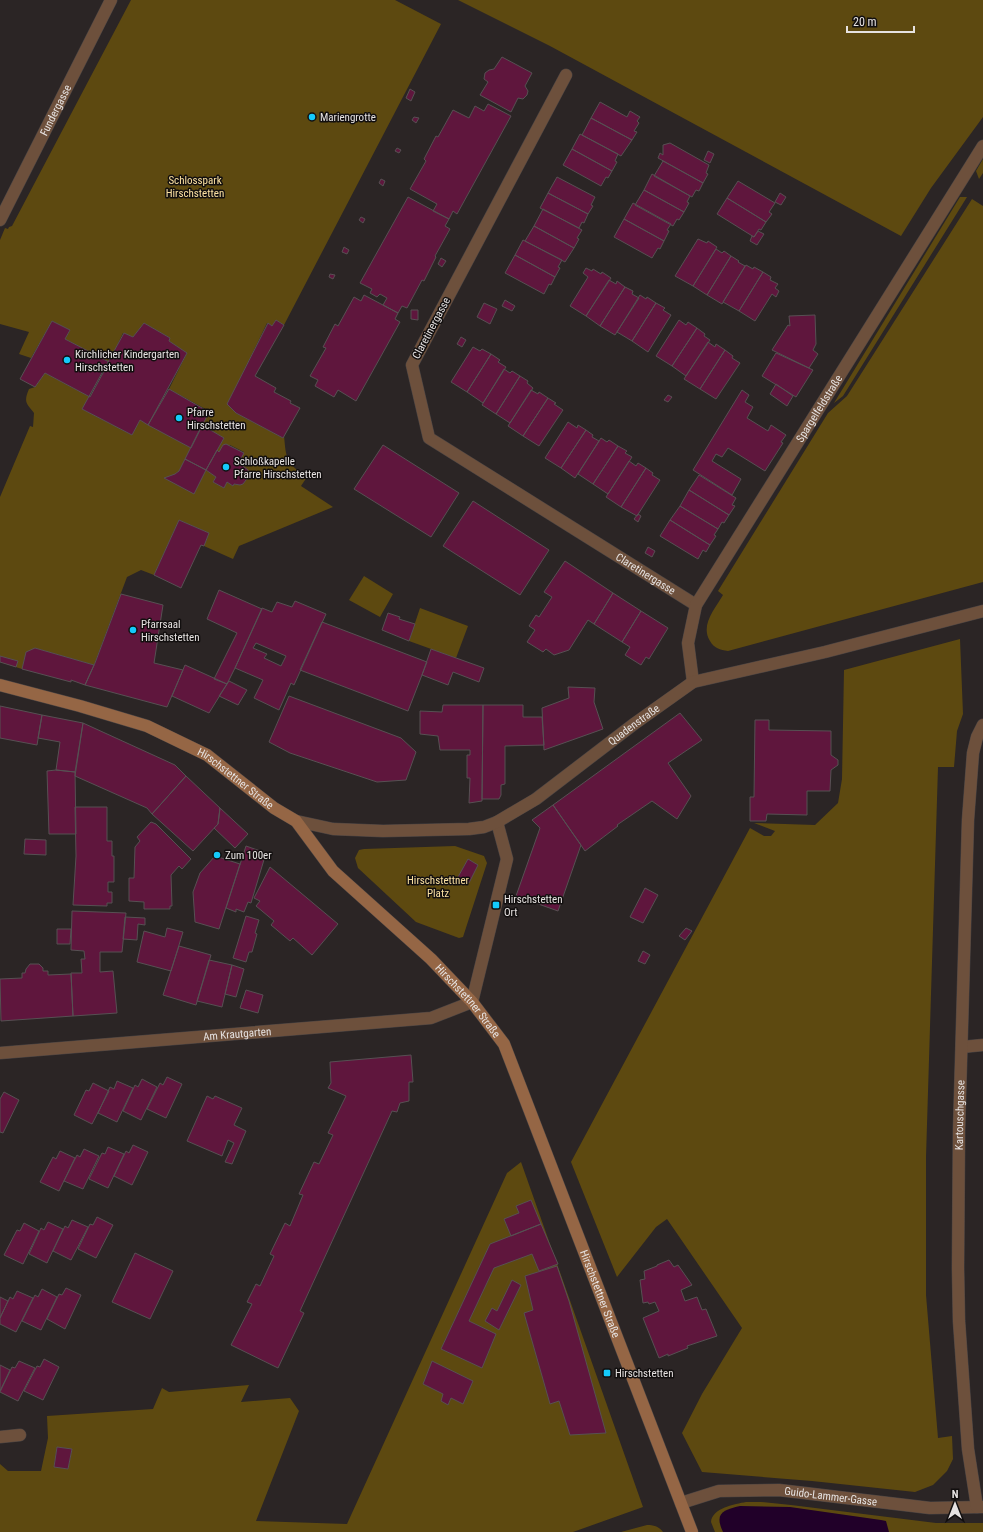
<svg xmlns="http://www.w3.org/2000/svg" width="983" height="1532" font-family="'Roboto Condensed',sans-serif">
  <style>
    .green { fill: #5d4910; fill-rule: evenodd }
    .water { fill: #210029 }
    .building { fill: #5f163d; stroke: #575053; fill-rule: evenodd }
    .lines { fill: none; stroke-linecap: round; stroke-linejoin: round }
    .service-casing { stroke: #494343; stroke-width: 13 }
    .minor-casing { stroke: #494343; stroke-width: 13 }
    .tertiary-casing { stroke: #494343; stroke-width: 13 }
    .secondary-casing { stroke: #494343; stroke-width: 13 }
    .service { stroke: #6d503c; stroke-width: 12 }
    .minor { stroke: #6d503c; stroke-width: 12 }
    .tertiary { stroke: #6d503c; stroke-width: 12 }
    .secondary { stroke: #956645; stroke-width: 12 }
    .poi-dot { fill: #14cafb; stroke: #120f0f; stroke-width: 1.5 }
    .labels { text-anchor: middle; stroke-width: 3; stroke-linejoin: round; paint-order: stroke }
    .street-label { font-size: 11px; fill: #e6e2e1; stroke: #120f0f }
    .poi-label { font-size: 11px; fill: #e6e2e1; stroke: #120f0f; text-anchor: start }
    .park-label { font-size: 11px; fill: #fbe1a2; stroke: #120f0f }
  </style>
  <rect width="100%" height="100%" fill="#2b2525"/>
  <path class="green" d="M131,0H395L441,24L284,325L276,320L272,326L267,323L228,404L236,413L283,438L284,435C286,459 286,463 307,477L301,486L333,507L239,546L233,559L204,546L209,533L179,520L154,575L141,570L127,577L94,665L35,648L26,653L22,669L0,662V497L30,426L33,427L34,413C27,403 23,403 29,389L35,387L45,373L90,397L82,409L132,435L140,420L191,448L179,471L175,474L194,493L206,470L216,477L213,482L224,488L227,482L233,486L234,484L237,485L243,484L249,476L248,470L243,466L244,464L239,462L244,452L230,445L223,446L219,452L217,450L224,438L202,425L209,411L169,389L187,353L169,341L170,338L144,323L133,337L123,333L109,362L65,339L70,330L52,321L31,358L19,354L29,332L0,324V240L5,228L8,229L9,227L12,226Z
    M458,0H983V117L931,188L901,236L550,46Z
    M983,159V173L979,179L976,171Z
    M960,197H967L843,396L834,403Z
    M972,199L983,206V582L728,651C720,650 714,648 710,641C700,625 715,609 723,595L718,591L828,413L847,396Z
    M364,576L393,594L380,617L349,600Z
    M420,608L468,626L456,658L409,641Z
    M960,639L963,714L957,731L954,767H938L926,1157V1295L938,1438L952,1436L953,1459L947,1471L933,1485L915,1492L812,1481L702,1472L682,1433L702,1394L742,1328L667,1219L656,1227L617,1277L571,1162L750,828L764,836H771L775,831L754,823L815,825L838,803L842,779L844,670Z
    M455,846L484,856L487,863L463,937L459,938L416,922L358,868L355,858L359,850L364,849Z
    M521,1162L643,1507L573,1532H0V1464L8,1471H41L48,1438L47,1416L153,1409L162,1388L169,1392L249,1385L241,1402L290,1398L299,1411L256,1521L347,1524L507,1173ZM57,1447L72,1449L68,1469L54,1466Z
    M746,1502H761L791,1505L936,1523H983V1532H715L711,1522C712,1508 735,1504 746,1502Z
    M647,1525C653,1525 659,1526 663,1532H621Z"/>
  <path class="water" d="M740,1506L790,1507L881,1520L886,1521L889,1532H723C714,1513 723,1510 740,1506Z"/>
  <path class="building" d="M502,57L532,73L525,86L528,91L527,95L523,99L518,98L511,112L480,95L488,82L484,79L485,73L489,70L494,69Z
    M410,89L415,92L411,101L406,98Z
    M600,102L627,117L630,111L640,117L637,121L639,123L634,131L637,132L632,140L591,118Z
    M488,104L511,116L457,214L453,211L449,219L433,211L437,204L410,189L426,161L424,159L436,136L438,137L453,110L469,118L475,106L484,111Z
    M414,117L419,118L416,123L412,120Z
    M591,118L632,140L621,156L582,135Z
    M580,134L618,154L615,161L617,162L612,171L572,149Z
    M670,143L709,165L706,173L708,174L703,183L658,158L660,153L663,155V145Z
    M397,148L401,150L399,153L395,151Z
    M572,149L612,171L608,178L606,177L601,186L563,165Z
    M708,151L714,154L710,163L704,160Z
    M663,161L703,183L699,191L696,190L692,197L654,176Z
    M652,174L690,196L687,202L689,203L684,212L644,190Z
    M557,177L595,197L591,205L593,206L588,214L548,193Z
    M381,179L385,181L383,186L379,183Z
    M738,181L775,203L769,212L772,214L766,222L727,198Z
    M644,190L684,212L679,220L677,219L673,226L635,205Z
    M548,193L588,214L584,223L582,222L579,228L540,208Z
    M780,193L786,197L781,205L775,202Z
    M408,197L449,219L445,226L450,229L435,256L436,257L424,281L422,280L407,308L402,306L398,313L383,305L387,298L380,294L377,297L370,293L372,289L360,283Z
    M727,198L766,222L761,230L759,229L754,237L717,214Z
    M633,203L671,224L667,230L669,231L664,241L624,219Z
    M543,209L582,230L577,238L579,239L574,248L534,226Z
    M361,217L365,219L363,223L359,220Z
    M624,219L664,241L660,249L658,248L652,258L614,237Z
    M534,226L574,248L565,262L525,241Z
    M758,231L764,234L757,245L750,241L752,236L754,237Z
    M698,239L707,243L708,241L717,247L693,286L675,276Z
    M523,240L562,260L558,267L560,268L555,277L515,255Z
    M344,247L349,250L347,254L342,252Z
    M716,249L722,253L724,251L731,256L707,295L693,286Z
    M515,255L555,277L551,285L549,284L544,294L505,273Z
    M731,256L739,261L738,262L745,266L722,304L707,295Z
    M441,258L446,261L442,267L438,264Z
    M746,265L753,269L754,267L763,272L739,311L723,302Z
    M586,268L592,271L593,269L601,274L602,272L611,278L586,316L570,306L588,277L583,273Z
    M763,272L771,277L770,280L778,284L775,288L779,291L776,297L772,294L755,321L739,311Z
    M330,274L335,275L333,279L329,277Z
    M609,280L616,284L617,281L625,287L600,326L586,316Z
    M625,287L633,291L632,294L639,298L615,335L600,326Z
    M364,295L398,313L395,319L400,322L356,401L338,390L334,397L315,386L318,380L310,376L326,348L323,347L335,324L338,326L354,297L361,301Z
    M640,295L646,299L647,297L656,303L632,341L617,332Z
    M505,300L515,306L512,311L502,306Z
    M484,303L497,309L490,324L477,317Z
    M656,303L665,308L663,310L671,315L648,352L632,341Z
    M411,310H418V320L411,319Z
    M815,315L816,344L813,350L818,354L809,368L772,350L788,325L790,326L789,316Z
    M276,320L284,325L255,376L276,388L274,392L291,401L290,403L300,408L283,438L236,413L227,404L268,323L272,326Z
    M679,320L686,325L688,322L697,328L672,366L656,356Z
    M52,321L70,330L65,339L109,362L90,397L45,373L35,387L20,379Z
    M144,323L170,338L169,341L187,353L148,425L140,420L132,435L82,409L124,333L133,337Z
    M697,328L705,334L704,336L710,340L686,376L672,366Z
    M461,337L466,340L462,347L457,344Z
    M708,342L715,347L716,344L725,350L700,389L684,379Z
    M473,347L480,351L482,349L491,354L467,392L451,382Z
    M725,350L733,356L732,358L740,363L716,399L700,389Z
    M776,353L813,370L796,397L762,376Z
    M491,354L500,360L498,362L506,367L483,403L467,392Z
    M504,369L510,373L512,371L520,376L496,414L482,405Z
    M520,376L528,381L527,383L533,388L510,423L496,414Z
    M776,384L793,396L787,406L770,394Z
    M169,389L209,412L191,448L148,425Z
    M531,390L538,394L539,392L548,398L523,436L508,426Z
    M742,390L749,395L745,402L753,407L747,418L768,431L771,425L786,435L781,442L783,443L765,471L728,448L722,457L716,454L712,461L741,479L732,495L693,470Z
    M668,395L672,397L668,402L664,400Z
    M548,398L556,403L554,404L563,410L539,446L523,436Z
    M568,422L577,428L578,425L586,430L561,468L545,458Z
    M202,425L224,438L206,470L185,459Z
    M586,430L593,435L592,437L599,441L575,478L561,468Z
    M601,438L607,442L609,440L618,446L593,484L578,474Z
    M226,444L244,453L239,462L244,465L243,466L248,470L249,476L243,484L240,485L234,484L233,486L227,482L224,488L213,482L216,477L206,470L217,450L219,452L223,445Z
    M383,445L459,493L431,537L354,489Z
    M618,446L627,451L625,453L632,457L608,494L593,484Z
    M185,459L206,470L194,494L164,478L175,474L179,471Z
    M629,461L636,466L638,463L646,468L621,507L606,497Z
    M646,468L653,473L652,475L660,480L637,516L621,507Z
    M699,475L736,498L732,505L735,506L729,515L689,490Z
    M689,490L729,515L724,523L722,522L718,529L680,506Z
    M473,501L549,550L520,595L443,546Z
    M680,506L718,529L714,535L716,536L710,545L670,520Z
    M638,514L641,516L638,522L634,519Z
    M179,520L209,533L204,546L201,545L181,588L154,575Z
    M670,520L710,545L706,552L703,550L698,559L660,536Z
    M648,547L655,551L652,557L645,553Z
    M565,561L613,593L594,624L588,620L569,650L554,655L546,649L543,652L527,642L535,630L529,626L536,615L539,617L552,597L544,592Z
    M219,590L262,609L235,668L227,684L214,679L237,633L207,619Z
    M613,593L641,611L622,642L594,624Z
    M121,594L163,605L154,663L183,670L167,707L85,685L95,663Z
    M295,601L326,614L294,685L291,683L279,710L254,698L263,680L235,668L262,608L272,612L277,602L292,607ZM256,643L286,656L281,666L264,658L267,654L253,648Z
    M641,611L668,628L649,659L646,657L641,665L625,655L630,647L622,642Z
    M388,613L400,617L399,619L415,624L409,641L382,630Z
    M322,622L427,662L408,711L300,670Z
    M35,648L94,665L85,685L71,680V682L22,669L26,652Z
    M431,649L484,668L479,682L453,672L448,685L422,675Z
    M0,656L18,661L16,667L0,662Z
    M185,665L227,684L209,713L172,696Z
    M229,681L247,690L238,705L219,696Z
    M568,687L595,688L594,702L603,729L544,750L542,708L569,698Z
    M289,696L401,738L416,752L406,780L377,782L290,753L269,742Z
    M443,705H483L482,801L469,803L470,778H467V755H470V750H440L438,736L420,734V711L442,712Z
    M483,705H523V717H542L544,745L505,746V784L501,785V795L499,799H482Z
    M0,706L42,715L37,745L0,738Z
    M680,713L702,740L668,763L691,796L677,819L652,801L617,825L618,826L585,851L553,805Z
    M42,715L83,723L75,772L56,770L60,742L38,738Z
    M755,720H769V730L831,731V755L838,760V765L831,770L830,791H807V815L767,814L766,821H750V797H754Z
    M83,723L175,765L186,776L152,814L147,808L75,776Z
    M56,770L75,772L76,834H49L47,771Z
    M186,776L220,808L218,824L193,851L152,814Z
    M553,805L581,845L558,911L516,896L540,828L532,820Z
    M75,807H107V841H112V856H114V882H108V892H112V903H107V906L73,905L76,856Z
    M220,808L248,834L235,848L214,828L218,824Z
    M151,822L156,824L191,859L182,869L179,866L171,875L172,906H170V909H144V902L129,901V878H134L135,847L140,841L137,837Z
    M25,839L46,840V855L24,854Z
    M246,846L266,853L251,903L248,902L244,912L236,909V912L226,908Z
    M215,856L240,864L219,929L195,922L193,892L200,873Z
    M468,859L478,865L469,883L458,877Z
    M270,867L338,924L312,955L293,938L290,941L271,925L274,921L256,906L260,901L254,898Z
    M645,888L658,895L643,923L630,917Z
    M72,911L126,913L122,952H100V972L113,971L117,1013L73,1016L71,973H82L81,959H85L84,951L71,950Z
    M246,916L259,920L255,933L257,934L252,952H249L246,962L233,958Z
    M125,917L145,918V925L138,924L137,940L123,939Z
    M167,928L183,932L171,971L137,962L144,931L165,937Z
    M686,928L692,931L685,940L679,936Z
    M57,929H71L70,944H57Z
    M179,946L211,955L196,1005L163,995Z
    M643,951L650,955L645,964L638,961Z
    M209,960L232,965L222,1007L197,1001Z
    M30,964H39L43,968V971H48V975L71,974L73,1016L1,1021L0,979L22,978V973H25L26,969Z
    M232,965L244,969L236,997L225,994Z
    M246,990L263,995L258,1013L240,1008Z
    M411,1055L413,1082H409V1101L400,1103L397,1112L392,1111L300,1311L304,1313L278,1368L231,1345L252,1304L247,1302L256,1284L260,1286L274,1256L270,1254L285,1223L290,1226L303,1195L299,1194L314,1162L319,1164L333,1135L328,1133L346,1096L328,1088L331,1083L330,1062Z
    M167,1077L182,1084L166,1118L147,1109L160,1083L163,1085Z
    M142,1079L157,1087L141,1120L123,1111L135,1085L138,1087Z
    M117,1081L133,1088L117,1122L98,1113L110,1087L114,1089Z
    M93,1083L109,1091L92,1124L74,1115L86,1090L89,1091Z
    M4,1092L19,1100L3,1133L0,1132V1099Z
    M207,1096L213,1099L215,1096L242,1108L234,1125L246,1131L232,1164L225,1162L234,1143L228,1140L222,1156L187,1141Z
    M133,1145L148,1152L132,1185L114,1176L126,1151L129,1153Z
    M108,1147L124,1154L108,1188L89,1179L102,1153L105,1154Z
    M84,1149L99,1156L83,1189L64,1181L77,1155L80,1157Z
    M60,1151L75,1158L59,1191L40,1182L53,1157L56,1159Z
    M531,1200L541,1224L511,1236L504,1219L519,1213L516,1206Z
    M97,1217L113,1225L96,1258L78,1249L90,1224L93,1225Z
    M72,1220L88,1227L71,1260L53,1251L65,1226L68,1228Z
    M48,1222L63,1229L47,1263L29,1254L41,1228L44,1230Z
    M24,1223L39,1231L23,1264L4,1255L17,1230L20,1231Z
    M541,1224L558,1264L539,1271L532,1254L494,1268L469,1321L496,1334L482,1368L441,1349L490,1244Z
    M135,1253L173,1271L150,1319L112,1302Z
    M669,1260L674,1267L678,1265L692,1285L681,1290L685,1301L697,1297L702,1310L706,1309L717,1336L687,1346L688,1348L668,1356V1354L659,1358L643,1318L659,1311L655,1302L649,1304L648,1302L643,1303L640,1280L645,1279L644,1271L657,1266V1265Z
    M557,1266L569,1301L606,1433L570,1435L559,1401L550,1404L524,1313L533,1310L525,1276Z
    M512,1280L521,1285L499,1330L485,1321L492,1308L497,1311Z
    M66,1288L81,1295L65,1329L47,1319L59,1294L62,1295Z
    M42,1289L57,1297L41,1330L22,1321L35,1295L38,1297Z
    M17,1291L33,1298L16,1332L0,1324V1318L10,1297L13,1299Z
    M0,1297L8,1301L0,1318Z
    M44,1359L59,1367L43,1400L24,1391L37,1366L40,1367Z
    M19,1361L35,1368L18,1401L0,1392L12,1367L15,1368Z
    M432,1361L473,1381L463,1404L451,1398L448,1405L441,1401L443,1394L423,1384Z
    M0,1365L10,1370L0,1391Z
    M57,1447L72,1449L68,1469L54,1467Z"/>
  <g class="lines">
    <defs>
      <path id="service" d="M962,1047L983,1045"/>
      <g id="minor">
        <path id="s1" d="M566,75L412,365L429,438L696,605"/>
        <path id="s2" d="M0,220L111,0"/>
        <path id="s3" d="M693,682L688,643L696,605L983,146"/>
        <path id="s4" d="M0,1053L431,1018L472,1002L507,859L497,822"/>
        <path d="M0,1437L20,1435"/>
        <path id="s5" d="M681,1503L719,1491L779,1490L930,1508L983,1507"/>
        <path id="s6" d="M977,1507L968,1449L959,1321L958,1268L959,1131L968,820L973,753L977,737L983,725"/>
      </g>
      <g id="tertiary">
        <path id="s7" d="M296,821L333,829L383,831L469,829L484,827L497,822L536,799L634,724L693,682L825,652L983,611"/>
      </g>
      <g id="secondary">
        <path id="s8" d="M0,685L80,706L147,726L207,755L274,808L296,821L333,871L431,959L472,1002L504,1044L692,1532"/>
      </g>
    </defs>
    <use href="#service" class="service-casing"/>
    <use href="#minor" class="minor-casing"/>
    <use href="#tertiary" class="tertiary-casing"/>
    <use href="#secondary" class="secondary-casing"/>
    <use href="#service" class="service"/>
    <use href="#minor" class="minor"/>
    <use href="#tertiary" class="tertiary"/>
    <use href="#secondary" class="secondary"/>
  </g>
  <g class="poi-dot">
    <circle cx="312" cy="117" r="4"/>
    <circle cx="67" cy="360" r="4"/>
    <circle cx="179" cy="418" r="4"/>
    <circle cx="226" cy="467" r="4"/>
    <circle cx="133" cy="630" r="4"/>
    <circle cx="217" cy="855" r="4"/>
    <rect x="492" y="901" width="8" height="8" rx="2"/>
    <rect x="603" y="1369" width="8" height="8" rx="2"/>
  </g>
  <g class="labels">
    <g class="street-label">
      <text dy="4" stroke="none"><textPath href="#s2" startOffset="123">Fundergasse</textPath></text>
      <text transform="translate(431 328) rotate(-62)" y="4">Claretinergasse</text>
      <text dy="4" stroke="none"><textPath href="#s3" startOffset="310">Spargelfeldstraße</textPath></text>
      <text dy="4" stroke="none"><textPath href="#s1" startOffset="659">Claretinergasse</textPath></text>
      <text dy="4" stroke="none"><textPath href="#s7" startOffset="371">Quadenstraße</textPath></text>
      <text dy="4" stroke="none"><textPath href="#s8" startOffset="256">Hirschstettner Straße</textPath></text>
      <text dy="4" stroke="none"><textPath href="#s8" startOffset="580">Hirschstettner Straße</textPath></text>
      <text dy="4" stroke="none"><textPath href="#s4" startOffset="238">Am Krautgarten</textPath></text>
      <text dy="4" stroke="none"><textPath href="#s6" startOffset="393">Kartouschgasse</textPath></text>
      <text dy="4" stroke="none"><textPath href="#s8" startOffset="904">Hirschstettner Straße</textPath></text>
      <text dy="4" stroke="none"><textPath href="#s5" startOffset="152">Guido-Lammer-Gasse</textPath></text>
    </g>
    <g class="poi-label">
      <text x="320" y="121">Mariengrotte</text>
      <text x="75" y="358">Kirchlicher Kindergarten<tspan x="75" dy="13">Hirschstetten</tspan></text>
      <text x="187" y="416">Pfarre<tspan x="187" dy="13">Hirschstetten</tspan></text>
      <text x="234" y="465">Schloßkapelle<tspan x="234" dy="13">Pfarre Hirschstetten</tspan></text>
      <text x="141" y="628">Pfarrsaal<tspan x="141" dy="13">Hirschstetten</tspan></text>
      <text x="225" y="859">Zum 100er</text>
      <text x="504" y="903">Hirschstetten<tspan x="504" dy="13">Ort</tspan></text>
      <text x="615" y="1377">Hirschstetten</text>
    </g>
    <g class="park-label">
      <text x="195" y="184">Schlosspark<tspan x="195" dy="13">Hirschstetten</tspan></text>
      <text x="438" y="884">Hirschstettner<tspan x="438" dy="13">Platz</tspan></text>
    </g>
  </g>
  <g transform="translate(955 1504)" stroke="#120f0f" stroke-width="3" paint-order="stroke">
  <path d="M0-3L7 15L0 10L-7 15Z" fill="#e6e2e1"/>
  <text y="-6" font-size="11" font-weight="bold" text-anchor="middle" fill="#e6e2e1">N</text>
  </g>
  <path d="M847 26v6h67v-6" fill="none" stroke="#e6e2e1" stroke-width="2"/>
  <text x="853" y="26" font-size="12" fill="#e6e2e1" stroke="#120f0f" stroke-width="3" paint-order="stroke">20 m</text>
</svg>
